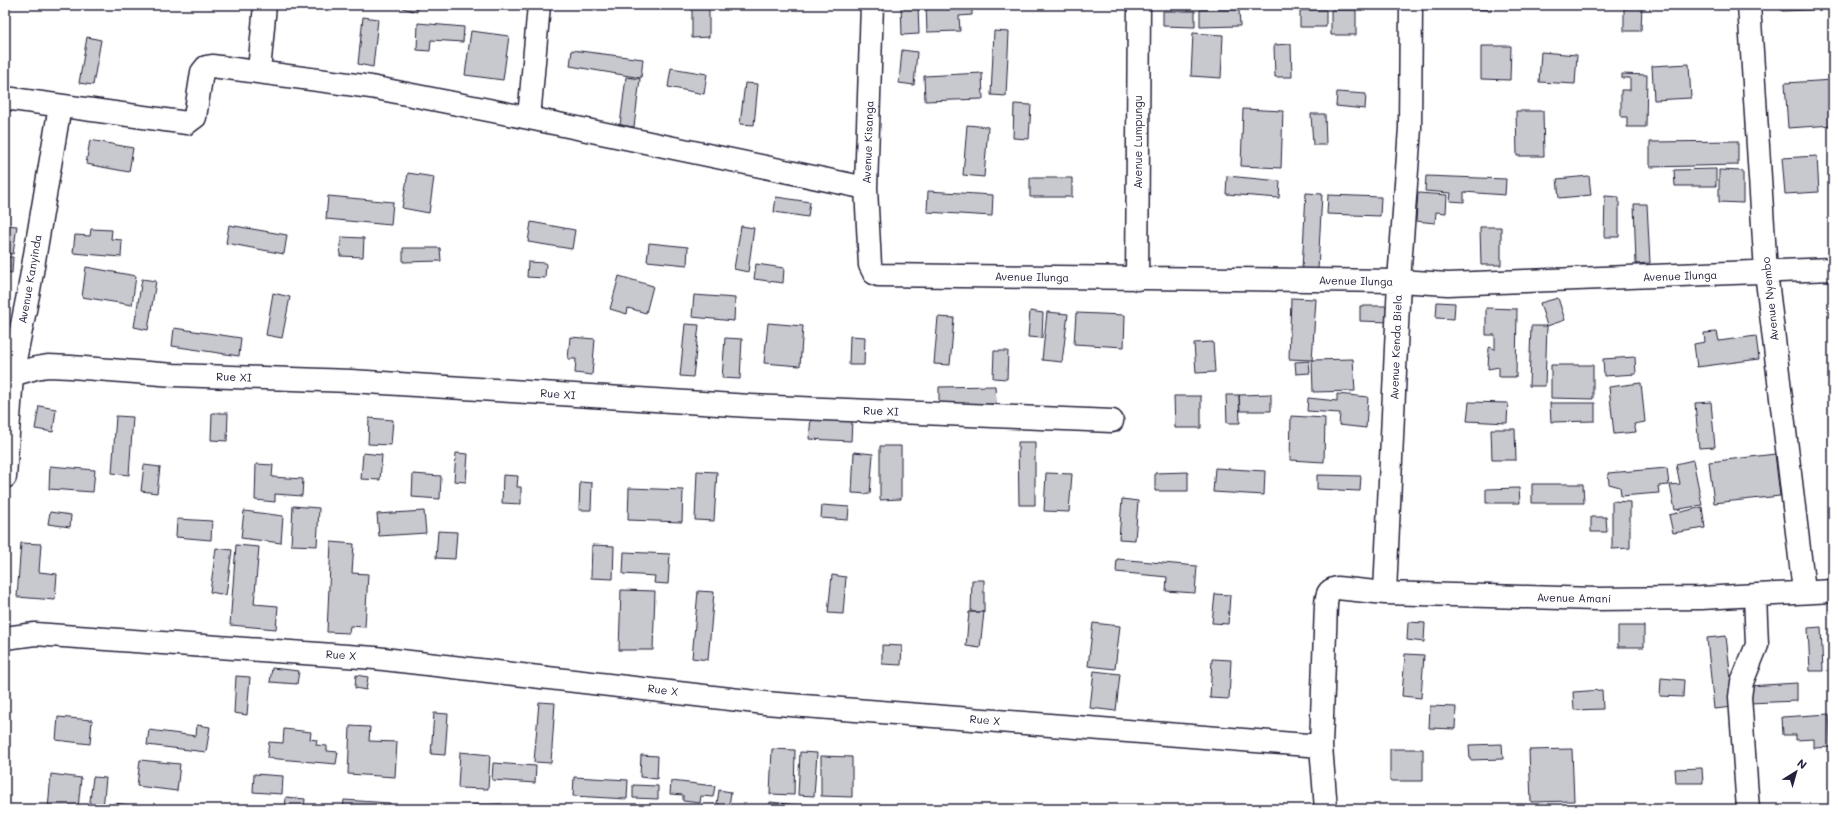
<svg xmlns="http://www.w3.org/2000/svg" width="1838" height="814" font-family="Mali,sans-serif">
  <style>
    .building { fill: #c8c8cf; stroke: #22223b }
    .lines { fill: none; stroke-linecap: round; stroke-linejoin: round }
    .minor-casing { stroke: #22223b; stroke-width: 25 }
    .minor { stroke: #fff; stroke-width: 22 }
    .labels { text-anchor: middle; stroke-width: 4; stroke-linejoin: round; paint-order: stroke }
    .street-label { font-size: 11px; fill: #22223b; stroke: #fff }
  </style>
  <rect width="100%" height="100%" fill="#fff"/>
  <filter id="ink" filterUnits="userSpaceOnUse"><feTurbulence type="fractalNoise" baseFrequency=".025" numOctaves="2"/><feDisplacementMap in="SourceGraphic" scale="8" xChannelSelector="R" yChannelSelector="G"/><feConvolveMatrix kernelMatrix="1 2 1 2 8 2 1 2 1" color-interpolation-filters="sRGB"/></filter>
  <g filter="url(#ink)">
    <path class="building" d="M404,5H418L417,12L403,8Z
      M901,5H918L919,34L902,35Z
      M926,5H972V15L959,16L960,31L927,32Z
      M1461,5H1492L1491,10L1460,8Z
      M1624,5H1642L1641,31H1624Z
      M1781,5H1833V9L1782,11Z
      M692,9H709V37L692,38Z
      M1200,10H1239L1240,26L1200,27Z
      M1300,10H1326V27H1300Z
      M1331,10H1356V35H1331Z
      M1163,11H1195V27L1163,26Z
      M363,17L378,19L373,67L358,64Z
      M418,23L464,27L463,42L431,40L430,51L417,50Z
      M471,31L509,36L503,80L465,75Z
      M994,31L1009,32L1006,96L991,95Z
      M1193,33L1223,35L1221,78L1191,76Z
      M87,37L101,40L93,85L79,83Z
      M1291,44L1292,77H1275L1274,45Z
      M1481,46H1511L1510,80L1481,79Z
      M572,50L643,59L641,78L570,66Z
      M902,50L917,52L914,85L899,83Z
      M1541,52L1577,55L1575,84L1539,82Z
      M1689,64L1691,98L1654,100L1652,66Z
      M671,68L707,74L704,94L668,87Z
      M982,73L983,99L925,101L924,76Z
      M1622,74L1647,75L1646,127H1627V117H1621V90H1630V78H1622Z
      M626,77L640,79L634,127L620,125Z
      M1833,80V125L1788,128L1785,83Z
      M745,83L758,84L754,125L740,124Z
      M1337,92L1366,94L1365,109L1336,106Z
      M1014,104L1031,105L1029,139L1013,138Z
      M1243,109L1283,111L1281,168L1241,166Z
      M1516,111H1543L1544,156H1517Z
      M1311,114H1325L1326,145H1313Z
      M967,125L988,127L984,177L963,175Z
      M90,140L133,148L129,172L86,164Z
      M1738,141V165L1650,167V142Z
      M1817,156L1819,192L1785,194L1782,158Z
      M1716,169V186H1675L1674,170Z
      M1719,170L1743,171V203L1719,202Z
      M408,173L434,177L429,213L402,208Z
      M1227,176L1280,181L1279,198L1226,194Z
      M1426,176L1506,179L1505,195L1464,192V202L1450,201L1451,193L1425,191Z
      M1589,176L1591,195L1559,198L1557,179Z
      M1030,178H1072V197H1030Z
      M928,191L993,195L992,216L927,212Z
      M1306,193L1322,194L1318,269H1302Z
      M1418,193L1447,195L1446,213L1436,212L1435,223L1416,221Z
      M1328,195L1381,197L1380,216L1327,214Z
      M328,196L393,202L391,225L326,219Z
      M1605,196L1619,197V237H1604Z
      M776,197L810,202L808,217L774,212Z
      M1634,204H1647L1650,263L1636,264Z
      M531,222L575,230L572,249L528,242Z
      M5,225L17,226L13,254L5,253Z
      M229,225L287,235L284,254L226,243Z
      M741,226L754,228L748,272L734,269Z
      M1480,227H1501V265H1481Z
      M91,229L112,230L111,239L122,240L121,257L73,253L75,235L90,236Z
      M341,237L364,238L363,257L340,256Z
      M649,243L688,247L687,265L647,261Z
      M403,248H440L441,261L403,262Z
      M5,257H13L12,273L5,272Z
      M528,262L546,263L545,278L527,277Z
      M756,264L784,268L783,283L754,279Z
      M86,267L136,276L132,305L82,297Z
      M619,276L653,286L646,313L628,308L627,314L610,309Z
      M142,279L156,281L148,330L134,327Z
      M273,293L290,297L282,338L266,335Z
      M694,295L735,298L734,321L692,317Z
      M1291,298L1316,299L1312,360L1289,359Z
      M1558,298L1565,320L1547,326L1540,303Z
      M1437,302L1455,303L1454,319L1436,318Z
      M1360,306H1387L1389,322L1360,321Z
      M1486,308L1517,309L1516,377H1499V367L1488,369L1489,347L1495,349V335H1486Z
      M1030,311L1043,313L1042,338L1028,337Z
      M1047,312L1068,314L1062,362L1042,360Z
      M1076,313L1125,315L1124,347L1074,344Z
      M938,317L954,318L950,365L934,364Z
      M768,323L803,326L800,366L764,363Z
      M685,324L699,325L693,377L680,376Z
      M1531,326H1547L1545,386H1529Z
      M174,328L241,338L239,356L172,346Z
      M1717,332L1719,341L1756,336L1759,359L1697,367L1694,344L1705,342L1704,333Z
      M850,336L865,337L864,365H849Z
      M570,337L595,339L592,375L575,373L576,359H568Z
      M725,338L742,339L740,379L722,378Z
      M1213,342L1215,372L1196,373L1194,343Z
      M994,351H1008L1007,379L993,378Z
      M1635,357L1636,374L1604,376L1603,359Z
      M1353,359L1355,391L1313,392L1312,360Z
      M1309,361L1310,373L1296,374L1295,362Z
      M1551,365H1593V399L1551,398Z
      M1641,383L1645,422L1634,424L1636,432L1614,434L1609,387Z
      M995,386L996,404L939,405V387Z
      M1271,394V411H1240L1239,395Z
      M1337,394L1368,397L1366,428L1339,425L1340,413L1307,411L1308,398L1337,401Z
      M1226,395H1239L1240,423H1227Z
      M1174,396H1201V428H1175Z
      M1469,402L1508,403L1507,423L1467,421Z
      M1711,402L1715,447L1699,448L1695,403Z
      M1550,403H1595V421L1551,422Z
      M39,406L56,409L53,432L35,429Z
      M212,413H228L227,441L211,440Z
      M116,416L133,417L129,475L112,473Z
      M1291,416L1325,418L1324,462L1290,460Z
      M811,417L852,420L851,441L809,439Z
      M369,418L393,420L391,445L368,444Z
      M1491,429H1515L1516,460H1492Z
      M1018,442H1035V505H1019Z
      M880,446H901V499L880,500Z
      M854,452L873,454L870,494L852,493Z
      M363,453L382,455L380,480L361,479Z
      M456,453L468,454L466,482L454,481Z
      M1775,454L1780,496L1714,503L1709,462Z
      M1693,460L1702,505L1675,510L1670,485L1680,484L1676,464Z
      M256,464L273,465L272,477L303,479L302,496L275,494V502L255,500Z
      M144,465L160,467L157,493L141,491Z
      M50,466L95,470L93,492L49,489Z
      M1215,468L1265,471L1264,495L1213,492Z
      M1667,468L1669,485L1658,486L1659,493L1621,496L1620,487L1609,484L1608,473Z
      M697,471L717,472L714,521L695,520Z
      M1188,472V491H1155V473Z
      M1046,473L1072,474L1069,512L1044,511Z
      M413,474L441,476L440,499L412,497Z
      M503,475L518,476L517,487H521V504L502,503Z
      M1317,475L1361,476L1360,491L1317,489Z
      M580,482L592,483L591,510H579Z
      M1532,484H1583L1584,503H1532Z
      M629,488L683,490L682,522L628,520Z
      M1519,488L1520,503H1486V489Z
      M1122,499L1138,501L1135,540L1119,539Z
      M1612,501L1630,502V548L1612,549Z
      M822,505L849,507L848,520L821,518Z
      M293,506L319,508L317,546L291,545Z
      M1702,507L1705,528L1673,533L1669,515Z
      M244,511L283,516L281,543L241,538Z
      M424,511L426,533L379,536L377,514Z
      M50,512L71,515L70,527L48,524Z
      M1591,517H1606L1607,532H1591Z
      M177,519L212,521L211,540L176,537Z
      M438,531L457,532L455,559L436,558Z
      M331,542L354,544L352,573L368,574L365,627L350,626L349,633L327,632Z
      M21,543L41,544L39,572L57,574L55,600L17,597Z
      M236,545L259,547L254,604L278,606L276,629L230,625Z
      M592,545L614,546L613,579L591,578Z
      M216,548L232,550L226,595L210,592Z
      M624,552L670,554L668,584L654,583L655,576L623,574Z
      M1117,559L1197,566L1195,593L1166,591L1167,577L1116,572Z
      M832,575L846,577L843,614L828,613Z
      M972,580H984V612H971Z
      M621,590L655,591L653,650H619Z
      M698,591L714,592L708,660L692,658Z
      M1215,594L1230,595L1228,624L1212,623Z
      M969,612H984L980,648L966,646Z
      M1408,622L1425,623L1424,642L1407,640Z
      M1093,623L1120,626L1115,669L1088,666Z
      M1618,626H1644V647H1618Z
      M1821,627L1823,671H1810L1808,628Z
      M1726,636L1734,707L1714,709L1707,638Z
      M882,645L902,646L901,665L882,664Z
      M1405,654L1424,655L1421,698L1402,696Z
      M1212,659L1231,660L1229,699L1210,698Z
      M272,668L299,671L297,684L270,682Z
      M1094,671L1120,674L1116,711L1090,708Z
      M356,675L368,677L366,690L355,688Z
      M236,676L250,677L247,715L234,713Z
      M1661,678L1684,680L1683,697L1660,696Z
      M1797,683V701L1749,703L1748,686Z
      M1602,690L1603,709L1574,710L1573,692Z
      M539,702L555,703L551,763L534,762Z
      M1430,706L1456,707L1455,729L1429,728Z
      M434,713L448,714L445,755L431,754Z
      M1829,714L1831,747L1814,748V739L1796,740V735H1783L1782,717Z
      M58,717L92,720L90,744L56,740Z
      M197,725L210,727L206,752L147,745L149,730L196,736Z
      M350,726L370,727L369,741L397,742L395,777L348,774Z
      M284,729L311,732L310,739L317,740L316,745L327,746V751L338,752L336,764L267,758L269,742L283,743Z
      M1502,744L1503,759L1470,760L1469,745Z
      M772,749L795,750L794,795L770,794Z
      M1390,749H1423V781H1390Z
      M1572,749L1574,801L1531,802L1529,750Z
      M460,752L490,755L488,789L458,788Z
      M800,752L817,753L814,796L798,795Z
      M641,755L658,756L657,779L640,777Z
      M821,756L852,757V797L821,796Z
      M140,760L180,764L177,791L137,786Z
      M493,763L536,766L535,783L492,780Z
      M1702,768L1703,783H1676L1675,769Z
      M51,774L81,778L78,809H48Z
      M254,774L283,776L282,794L253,792Z
      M93,777L106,778L103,809H89Z
      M574,777L628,780L627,799L573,796Z
      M671,781L715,786L713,797L701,796L700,803L683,801V795L670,794Z
      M633,785L658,786V799L633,798Z
      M719,790L731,792L729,806L717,804Z
      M286,797L305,799L304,809H285Z
      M344,800L390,803V809H343Z
      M770,802L807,806L806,809H769Z
      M114,803L128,805L127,809H113Z
      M502,804V809H473V805Z
      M509,808L530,809H509Z"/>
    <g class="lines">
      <defs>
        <path id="minor" d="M872,5L866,188L870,265L874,273L878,275L1399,281L1448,284L1833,269
          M1749,5L1766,272L1804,591
          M259,71L265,5
          M5,98L187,123L195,117L202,72L206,67L212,66L371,87L529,118L866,188
          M529,118L539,5
          M1137,279L1139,5
          M5,374L12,375L36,368L48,366L71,367L174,375L351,381L750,406L1112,421
          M5,477L12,375L29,290L60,106
          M1385,593L1399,281L1410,128L1411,5
          M5,638L35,634L375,658L765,703L1321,746
          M1326,809L1321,746L1326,604C1327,595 1327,590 1337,588L1385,593L1595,599L1701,598L1833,591
          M1748,809L1740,697L1742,682L1757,645L1755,596"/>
      </defs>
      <use href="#minor" class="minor-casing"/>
      <use href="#minor" class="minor"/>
    </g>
  </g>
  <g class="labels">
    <g class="street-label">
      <text transform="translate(868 142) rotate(-88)" y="4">Avenue Kisanga</text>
      <text transform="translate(1138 142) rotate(-90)" y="4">Avenue Lumpungu</text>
      <text transform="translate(1680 276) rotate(-2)" y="4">Avenue Ilunga</text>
      <text transform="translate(1032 277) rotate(1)" y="4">Avenue Ilunga</text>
      <text transform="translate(30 279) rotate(-80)" y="4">Avenue Kanyinda</text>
      <text transform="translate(1356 281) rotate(1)" y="4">Avenue Ilunga</text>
      <text transform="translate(1770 299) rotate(-96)" y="4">Avenue Nyembo</text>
      <text transform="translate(1396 347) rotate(-88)" y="4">Avenue Kenda Biela</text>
      <text transform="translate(234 377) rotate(2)" y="4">Rue XI</text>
      <text transform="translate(558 394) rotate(4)" y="4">Rue XI</text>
      <text transform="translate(881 411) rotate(2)" y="4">Rue XI</text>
      <text transform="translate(1574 598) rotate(1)" y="4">Avenue Amani</text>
      <text transform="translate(341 655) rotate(4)" y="4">Rue X</text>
      <text transform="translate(663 690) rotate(7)" y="4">Rue X</text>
      <text transform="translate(985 720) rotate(5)" y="4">Rue X</text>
    </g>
  </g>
  <rect width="1838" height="814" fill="none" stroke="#fff" stroke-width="20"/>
  <rect x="10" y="10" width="1818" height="794" fill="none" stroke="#22223b" stroke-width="1.5" filter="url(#ink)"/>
  <g transform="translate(1796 772) rotate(37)" stroke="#ffffff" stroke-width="3" paint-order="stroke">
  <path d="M0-3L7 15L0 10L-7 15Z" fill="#22223b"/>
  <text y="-6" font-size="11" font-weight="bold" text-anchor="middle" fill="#22223b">N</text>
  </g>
</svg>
